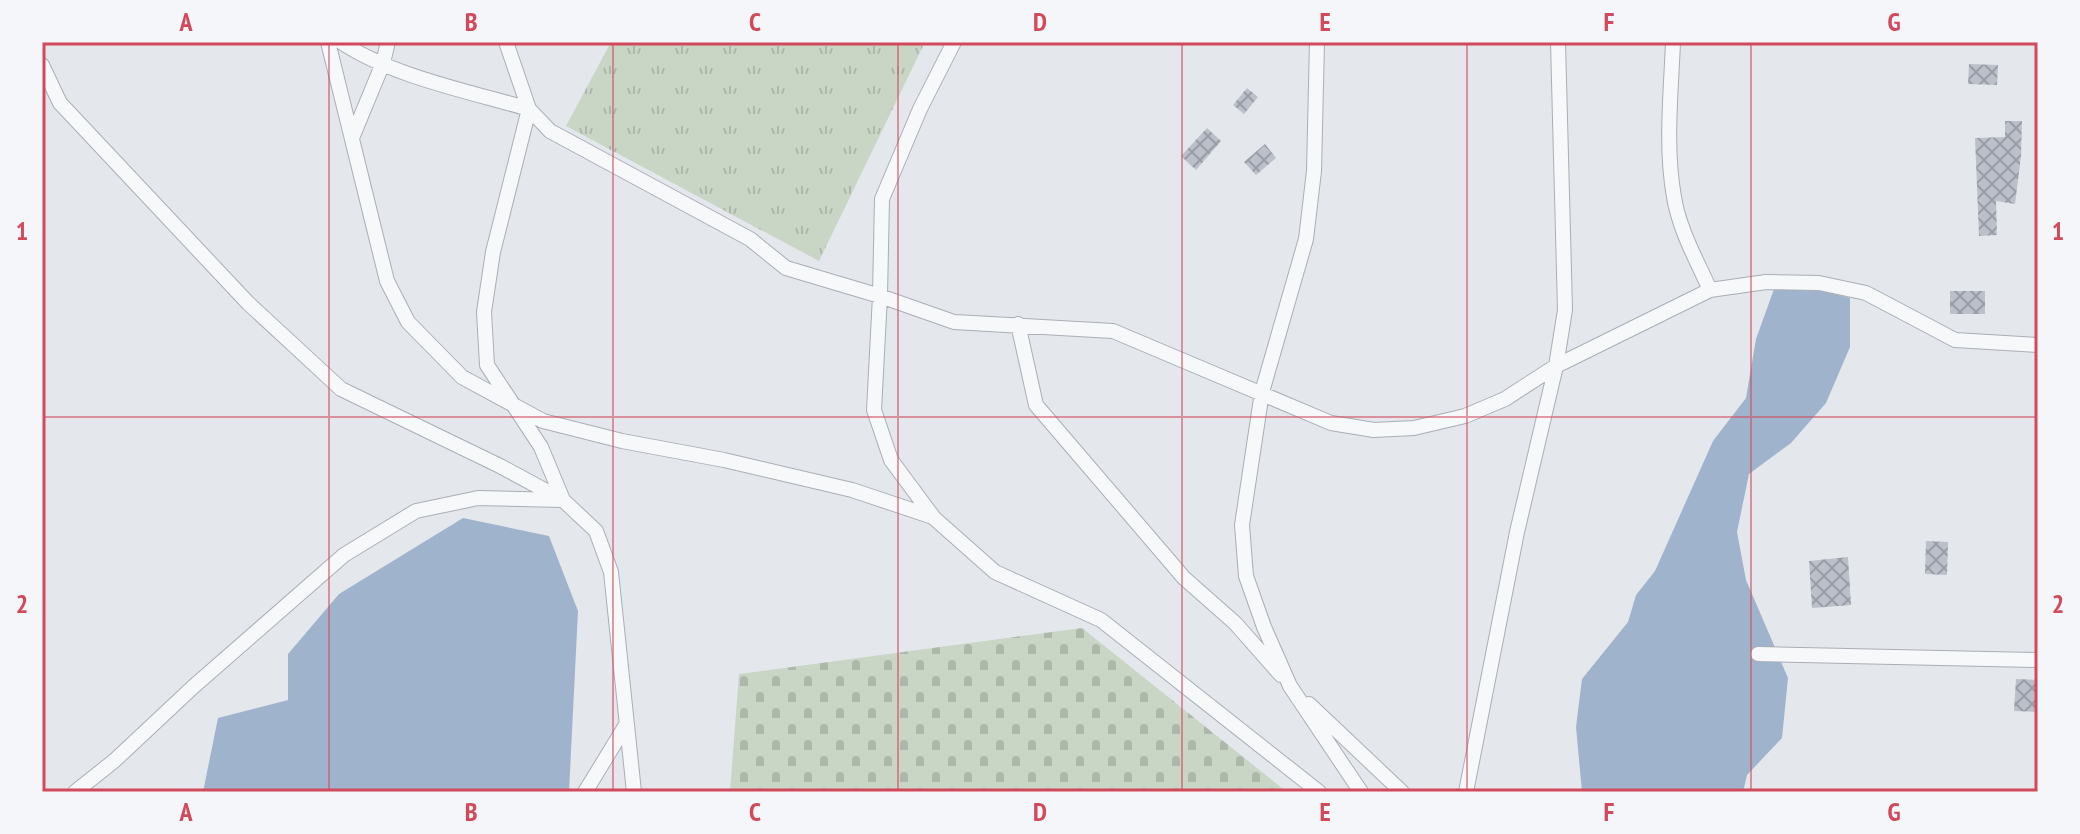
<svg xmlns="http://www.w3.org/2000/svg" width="2080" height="834" font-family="'PT Sans Narrow',sans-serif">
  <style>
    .cemetery { fill: url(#cemetery-stones) }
    .park { fill: url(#park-tufts) }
    .water { fill: #9fb4cc }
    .building { fill: url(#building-cross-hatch) }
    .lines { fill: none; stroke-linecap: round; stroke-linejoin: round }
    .minor-casing { stroke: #a9aeb7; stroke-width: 16 }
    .minor { stroke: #f7f8fa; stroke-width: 14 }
    .grid { fill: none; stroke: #d1495b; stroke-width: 2; stroke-opacity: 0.55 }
    .neatline { fill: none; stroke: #d1495b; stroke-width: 3 }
    .grid-label { font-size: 26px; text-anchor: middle; font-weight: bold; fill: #d1495b }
  </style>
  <defs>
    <pattern id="cemetery-stones" width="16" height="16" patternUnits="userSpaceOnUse" patternTransform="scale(2)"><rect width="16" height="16" fill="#c9d6c5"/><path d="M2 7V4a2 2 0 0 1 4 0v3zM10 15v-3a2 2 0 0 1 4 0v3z" fill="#adb8ab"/></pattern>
    <pattern id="park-tufts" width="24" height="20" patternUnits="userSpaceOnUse" patternTransform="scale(2)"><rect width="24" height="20" fill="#c9d6c5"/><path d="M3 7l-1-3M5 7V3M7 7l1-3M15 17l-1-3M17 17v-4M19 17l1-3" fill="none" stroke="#adb8ab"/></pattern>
    <pattern id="building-cross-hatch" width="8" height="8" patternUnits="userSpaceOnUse" patternTransform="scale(2)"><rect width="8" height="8" fill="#bbc0ca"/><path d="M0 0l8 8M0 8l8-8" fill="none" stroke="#989da6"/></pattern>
  </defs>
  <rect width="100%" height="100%" fill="#e4e7ec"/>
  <path class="cemetery" d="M1082,628L1287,792H730L739,674Z"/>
  <path class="park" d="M611,42H925L819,261L566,126Z"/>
  <path class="water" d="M1774,289L1824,291L1850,298V347L1826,403L1791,443L1749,474L1737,532L1746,580L1788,678L1782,738L1747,775L1743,792H1582L1576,727L1582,679L1628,622L1636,595L1655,571L1713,441L1746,398L1756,339Z
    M463,518L549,536L578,611L569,792H203L218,718L288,700V654L339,594Z"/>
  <path class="building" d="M1969,64L1998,65L1997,85L1968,84Z
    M1247,88L1258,97L1244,114L1233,105Z
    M2005,121H2022L2021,156L2015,204L1996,201L1997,235L1979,236L1975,138L2005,137Z
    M1207,128L1221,141L1196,170L1181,156Z
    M1265,144L1276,158L1256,175L1244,162Z
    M1950,291H1985V314H1950Z
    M1926,541L1948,542L1947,575L1925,574Z
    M1848,557L1851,605L1812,608L1809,561Z
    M2016,679L2038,680V712L2014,711Z"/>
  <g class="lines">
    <defs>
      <path id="minor" d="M328,42L387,281L408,322L462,377L543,421L622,441L724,460L852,490L933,517
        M506,42L529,109L550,131L750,239L786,268L880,296L954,322L1113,331L1331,423L1374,430L1414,428L1465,416L1505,399L1556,366L1710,290L1766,282L1819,283L1866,293L1955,340L2038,345
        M954,42L920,109L882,199L880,296L874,410L891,460L934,518L995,572L1101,620L1319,792
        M1317,42L1314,171L1306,239L1262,392L1242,525L1246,576L1264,627L1290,686L1361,792
        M1673,42C1671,93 1665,147 1674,197C1679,229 1697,261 1710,290
        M42,65L60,103L248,303L341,389L500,466L563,500L596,531L611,572L634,792
        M352,138L383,63L388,42
        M1018,324L1036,405L1184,578L1235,623L1281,675
        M1758,654L2038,660
        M1309,704L1402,792
        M75,792L114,761L193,687L344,555L416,511L478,498L563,500L541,447L487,365L484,312L493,252L529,109C471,92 391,76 341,42
        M585,792L626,725
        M1466,792L1517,532L1556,366L1565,310L1558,42"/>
    </defs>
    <use href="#minor" class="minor-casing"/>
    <use href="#minor" class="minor"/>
  </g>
  <path class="grid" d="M329,42V792M613,42V792M898,42V792M1182,42V792M1467,42V792M1751,42V792M42,417H2038"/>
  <rect width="2080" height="834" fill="none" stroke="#f4f6f9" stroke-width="88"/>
  <rect x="44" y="44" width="1992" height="746" class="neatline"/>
  <g class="grid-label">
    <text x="186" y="31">A</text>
    <text x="471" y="31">B</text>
    <text x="755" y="31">C</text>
    <text x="1040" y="31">D</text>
    <text x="1325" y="31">E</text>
    <text x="1609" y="31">F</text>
    <text x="1894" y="31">G</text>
    <text x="22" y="240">1</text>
    <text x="2058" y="240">1</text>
    <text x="22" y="613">2</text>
    <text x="2058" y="613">2</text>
    <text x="186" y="821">A</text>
    <text x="471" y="821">B</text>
    <text x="755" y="821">C</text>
    <text x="1040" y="821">D</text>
    <text x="1325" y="821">E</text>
    <text x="1609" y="821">F</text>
    <text x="1894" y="821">G</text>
  </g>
</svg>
